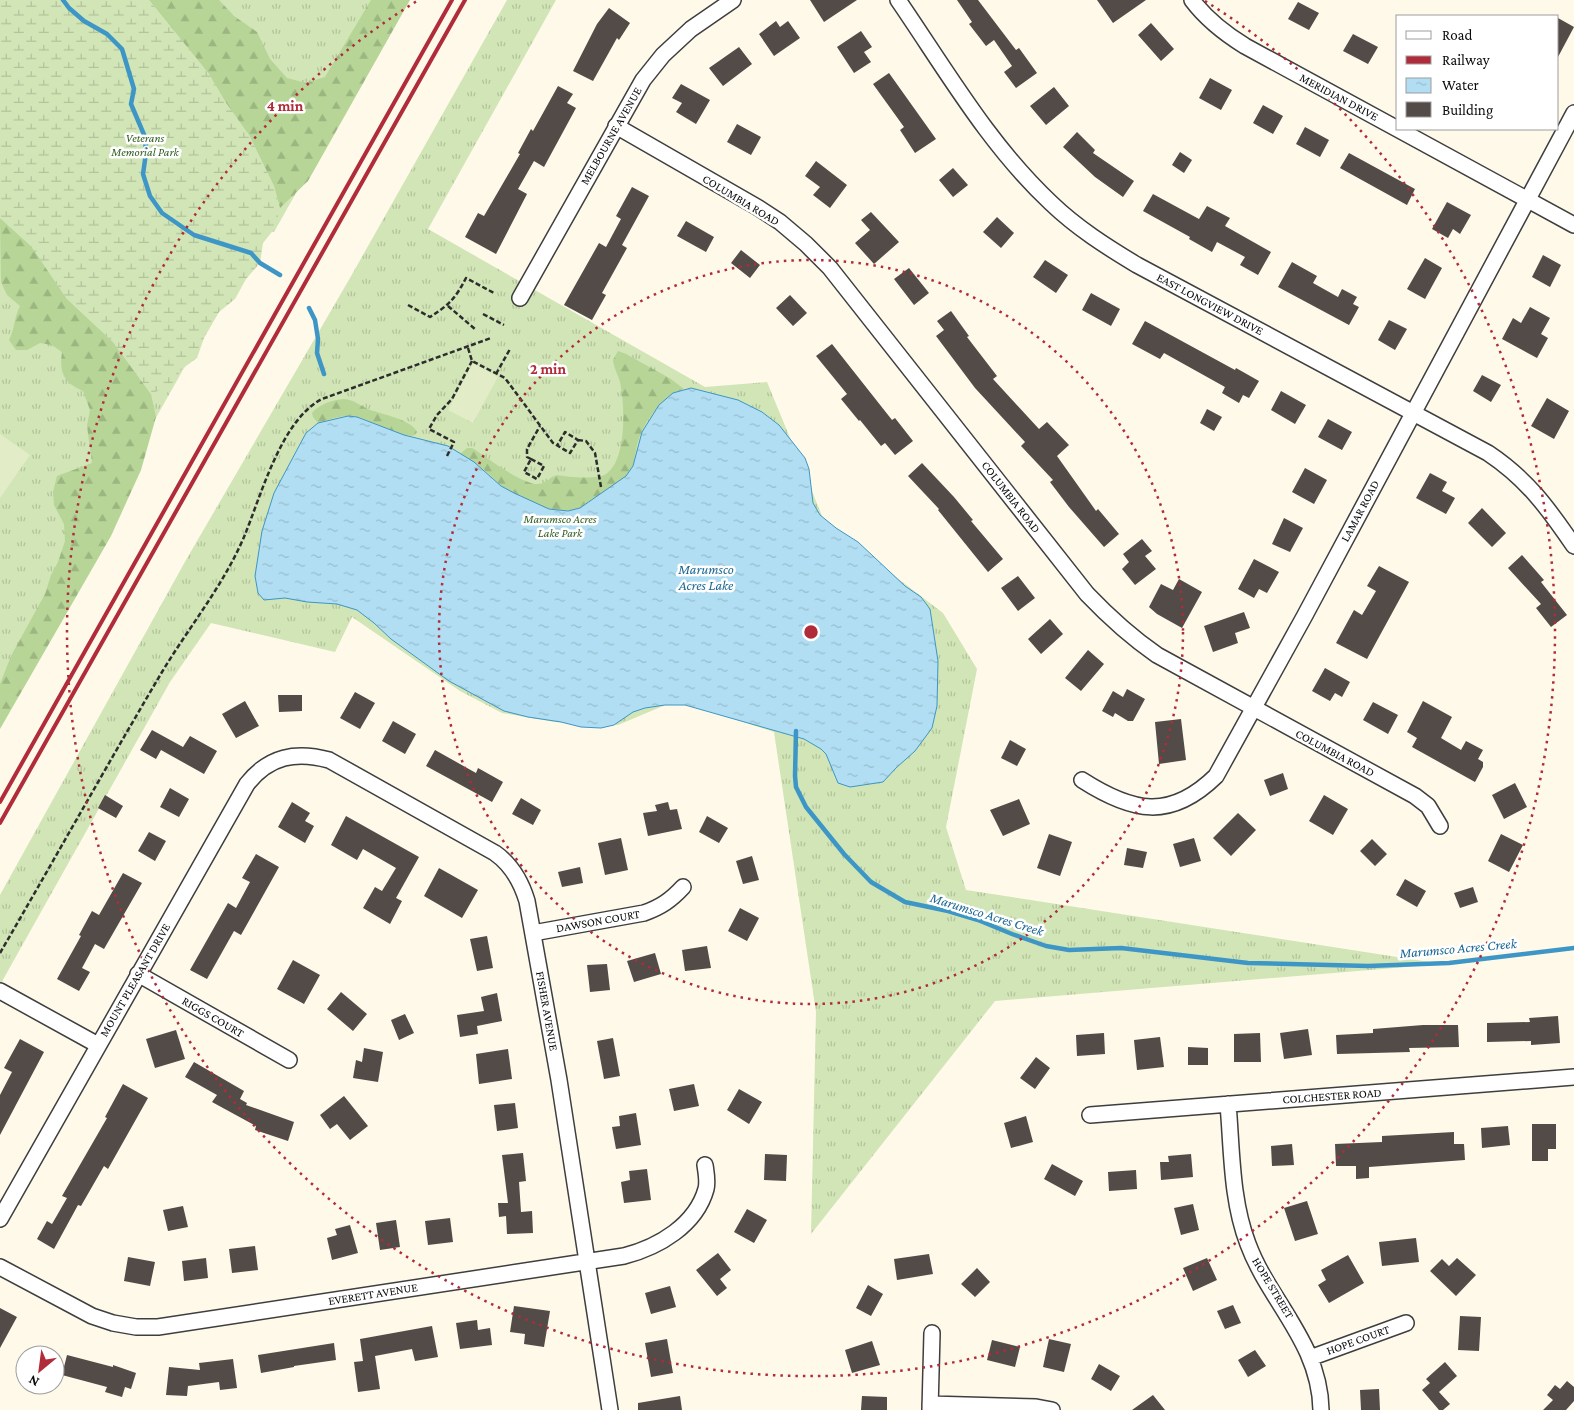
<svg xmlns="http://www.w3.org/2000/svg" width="1574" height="1410" font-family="'Crimson Pro',serif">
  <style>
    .grass { fill: url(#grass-tufts) }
    .forest { fill: url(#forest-firs) }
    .wetland { fill: url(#wetland-marsh) }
    .pitch { fill: #e2edc7 }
    .water { fill: url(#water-ripples); stroke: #3d96c5 }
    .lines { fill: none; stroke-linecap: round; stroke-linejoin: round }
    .stream { stroke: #3d96c5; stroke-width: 4.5 }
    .building { fill: #524b48 }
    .minor-casing { stroke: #3e3e3e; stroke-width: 18 }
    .path { stroke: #2d2d2d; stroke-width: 2.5; stroke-dasharray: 5 2.5; stroke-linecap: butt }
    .minor { stroke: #fff; stroke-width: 15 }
    .rail { stroke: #b12c3a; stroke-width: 4 }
    .ring { fill: none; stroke: #b12c3a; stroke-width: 2.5; stroke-dasharray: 2.5 5 }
    .labels { text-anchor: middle; stroke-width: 5; stroke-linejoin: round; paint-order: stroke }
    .street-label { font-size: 12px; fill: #0b0b0b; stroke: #fff }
    .park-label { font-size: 12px; font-style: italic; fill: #305d20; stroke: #fff }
    .water-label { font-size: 14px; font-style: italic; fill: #1c6794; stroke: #fff }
    .centre { fill: #b12c3a; stroke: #fff; stroke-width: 2.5 }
    .ring-label { font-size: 15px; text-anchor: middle; font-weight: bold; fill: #b12c3a; stroke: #fff; stroke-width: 5; stroke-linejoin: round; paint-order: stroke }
  </style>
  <defs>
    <pattern id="grass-tufts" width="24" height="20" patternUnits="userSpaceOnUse" patternTransform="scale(1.25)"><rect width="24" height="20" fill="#d1e5b6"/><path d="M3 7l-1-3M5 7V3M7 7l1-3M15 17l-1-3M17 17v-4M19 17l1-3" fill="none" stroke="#b2c39b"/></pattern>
    <pattern id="forest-firs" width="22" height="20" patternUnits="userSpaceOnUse" patternTransform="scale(1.25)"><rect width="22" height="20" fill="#b6d596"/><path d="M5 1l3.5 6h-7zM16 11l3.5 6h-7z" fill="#9bb680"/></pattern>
    <pattern id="wetland-marsh" width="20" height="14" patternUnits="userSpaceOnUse" patternTransform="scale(1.25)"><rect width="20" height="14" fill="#d1e5b6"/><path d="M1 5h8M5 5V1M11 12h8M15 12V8" fill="none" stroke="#b2c39b"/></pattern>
    <pattern id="water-ripples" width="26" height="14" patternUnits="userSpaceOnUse" patternTransform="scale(1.25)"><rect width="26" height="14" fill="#b1def2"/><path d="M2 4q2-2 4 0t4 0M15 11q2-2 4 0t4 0" fill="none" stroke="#97bdce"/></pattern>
  </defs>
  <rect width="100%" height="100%" fill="#fef9e9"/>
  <path class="grass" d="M0,0H405L274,232L263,228L105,508L0,720Z
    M507,0H556L428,229L705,387L767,382L825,523L943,613L977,669L946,827L966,890L1442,964L995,1001L811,1234L816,1012L774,732L677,700L618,725L555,722L502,713L460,691L352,617L335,652L211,623L170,682L0,985V895L186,560L350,278Z"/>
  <path class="forest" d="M149,0H219L234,16L257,32L270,59L287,78L306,83L325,77L371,0H410L308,181L280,208L274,186L249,135L226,103L209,74Z
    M0,218L31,246L67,299L113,342L151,394L156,417L141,470L111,536L0,729V684L11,656L45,594L51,575L58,562L65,541L64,524L54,505L53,492L57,476L92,463L87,426L90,410L83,391C64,383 59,373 62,352L52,345L40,343L27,350H16L9,340C15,329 14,317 20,306L7,295L1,282Z
    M618,351L626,354L671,379L684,389C660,399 641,423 636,450C634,458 635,465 629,472C619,485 594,497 580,508C559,517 524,501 507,490C498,484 491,475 483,469C476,464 468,459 460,454L467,448H472C488,458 522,485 539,484C546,483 550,477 557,475C567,477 598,480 606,474C627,460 625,405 620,382C618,375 614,368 613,360Z
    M344,399C354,400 361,406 370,410C382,414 412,420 417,432L415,435C404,440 368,418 352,416C342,415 328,420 318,423L313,417L312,413C319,404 333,400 344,399Z"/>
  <path class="wetland" d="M0,0H149L209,74L226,103L249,135L274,186L280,208L275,228L263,243L260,263L246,279L235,299L219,312L204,338L197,358L182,369L171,385L151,394L113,342L67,299L31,246L0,218Z"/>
  <path class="pitch" d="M473,363L498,377L473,423L448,410Z
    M0,434L30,455L0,498Z"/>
  <path class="water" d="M691,388L738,400L762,412L779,425L805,458L809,469L813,503L820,515L836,528L858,542L905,586L921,597L930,609L938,661L937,706L932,728L915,751L896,768L883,782L850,787L838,783L826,754L821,749L804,739L685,705H665L645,708L633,712L614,725L601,728L581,727L561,722L528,717L504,711L449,681L391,639L374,623L357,610L337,604L307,602L285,598L264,600L258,593L255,576L262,531L274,493L306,433L318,423L348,416L357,417L404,435L448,446L474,462L501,486L514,493L549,509L568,511L580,508L626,476L633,466L642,432L659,405L673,393Z"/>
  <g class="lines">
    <path class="stream" d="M63,0L69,8L84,21L107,34L122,49L134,89L131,104L145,137L146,153L143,174L150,196L162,213L194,235L251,253L260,263L280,275
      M309,308L315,320L318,339L317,353L324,374
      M796,731L795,776L796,787L806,807L844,854L871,882L905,902L948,911L978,920L1012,934L1046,946L1069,950L1121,948L1248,963L1368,966L1449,963L1574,948"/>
  </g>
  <path class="building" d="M810,0H857L824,22Z
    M957,0H978L1016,50L1019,48L1037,73L1016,88L1004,72L1012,66L994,40L986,46L969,24L972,22Z
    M1097,0H1146L1113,23Z
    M1298,2L1319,13L1309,30L1288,19Z
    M609,8L630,23L619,40L617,38L593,81L573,71L597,24Z
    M1558,18L1574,27L1558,57Z
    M776,21L780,27L788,21L800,38L774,56L759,34Z
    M1151,23L1174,49L1161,61L1138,35Z
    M861,31L872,47L864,52L871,62L854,73L837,47Z
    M1353,34L1378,47L1368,64L1343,51Z
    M739,47L752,64L723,86L709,68Z
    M889,73L936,139L915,153L900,130L904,127L873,84Z
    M1210,78L1232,90L1221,110L1199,98Z
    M681,84L710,100L696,124L676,112L682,103L672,98Z
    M558,86L573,94L567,103L576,108L544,167L534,161L518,189L527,194L496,254L465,237L478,213L484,216L520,154L518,153L531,129L533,131Z
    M1054,87L1069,106L1046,125L1030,106Z
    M1263,105L1283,116L1273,134L1253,123Z
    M737,124L761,137L751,155L727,142Z
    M1305,127L1329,140L1320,157L1296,144Z
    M1077,132L1095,150L1093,153L1134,181L1123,197L1095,177L1063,147Z
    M1180,152L1192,160L1184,173L1172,165Z
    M1349,153L1415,189L1407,205L1340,168Z
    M816,161L847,185L830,208L813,195L820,187L805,176Z
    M953,168L968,185L953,197L939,180Z
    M632,187L649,196L622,245L627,248L602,293L606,295L592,320L564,305L599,243L606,247L621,219L616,216Z
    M1153,194L1199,219L1207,206L1230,218L1225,226L1271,252L1258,275L1240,265L1245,257L1217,242L1212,252L1189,239L1190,237L1143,211Z
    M1447,202L1471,215L1460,234L1453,229L1448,238L1432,229Z
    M871,212L899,242L874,264L855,243L870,230L861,220Z
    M997,217L1014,233L1001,248L983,232Z
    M686,221L714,237L706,252L677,236Z
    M741,250L760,265L750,278L731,263Z
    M1543,255L1561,265L1550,287L1532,277Z
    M1425,258L1442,268L1425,299L1407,289Z
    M1045,260L1068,275L1056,293L1033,277Z
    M1292,262L1317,276L1313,283L1338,297L1342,289L1357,297L1353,304L1359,307L1349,325L1278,287Z
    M909,268L929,293L914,305L894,279Z
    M1091,293L1120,309L1111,326L1082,310Z
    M790,295L807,313L793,326L776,308Z
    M1530,307L1550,318L1541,334L1548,338L1537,358L1502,339L1513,318L1521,323Z
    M951,311L969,336L967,337L997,376L993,379L1039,429L1047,422L1069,445L1057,456L1096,511L1098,509L1119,534L1104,547L1069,507L1050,482L1053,480L1021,446L1025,442L975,388L936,336L944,330L937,321Z
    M1389,320L1407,329L1395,350L1378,340Z
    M1145,321L1235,370L1236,368L1259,381L1249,398L1243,395L1239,403L1222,393L1225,387L1164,353L1160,359L1132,344Z
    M832,344L892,420L895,418L913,441L895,455L885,443L881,446L860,420L859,421L841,399L847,394L816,356Z
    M1482,375L1501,385L1491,402L1473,391Z
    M1281,391L1306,405L1295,424L1271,410Z
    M1547,398L1569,411L1554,439L1531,426Z
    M1207,409L1222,417L1214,431L1200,423Z
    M1328,419L1352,432L1342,450L1318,437Z
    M922,463L954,497L973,520L971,521L1003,559L988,572L938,510L939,509L908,476Z
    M1305,468L1327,480L1314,504L1292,492Z
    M1430,473L1447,482L1442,491L1455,498L1446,514L1416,498Z
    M1482,508L1506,533L1492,547L1468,523Z
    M1284,518L1303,528L1290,552L1272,544Z
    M1142,539L1152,551L1145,556L1156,569L1135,585L1122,569L1129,562L1123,554Z
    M1522,555L1544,580L1541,582L1567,615L1551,627L1536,608L1541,604L1508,568Z
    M1254,559L1279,572L1267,593L1259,589L1254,598L1238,589Z
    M1379,566L1409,582L1367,659L1336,643L1354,610L1362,615L1376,591L1367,586Z
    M1018,576L1035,598L1018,611L1001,588Z
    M1179,579L1202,592L1182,628L1157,614L1149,607L1161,584L1173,590Z
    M1244,612L1250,628L1235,633L1238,643L1213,652L1204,626Z
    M1050,619L1063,634L1041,654L1028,639Z
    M1088,650L1104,664L1081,691L1065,678Z
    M1325,668L1350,682L1342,697L1335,693L1330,701L1312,691Z
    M1127,689L1145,699L1133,721H1128L1115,713L1113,717L1102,711L1113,691L1123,697Z
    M355,692L375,703L360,729L340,718Z
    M278,695H302V711L279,712Z
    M245,701L259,726L236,738L222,714Z
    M1423,701L1452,717L1441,738L1461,750L1466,741L1483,750L1478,759L1483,762V767L1475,782L1412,747L1417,738L1407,732Z
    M1373,702L1398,715L1388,734L1363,720Z
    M1181,719L1186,760L1159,764L1155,722Z
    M393,721L416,734L405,754L382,741Z
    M152,730L183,747L190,736L217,751L204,774L161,750L156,759L140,750Z
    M1010,740L1026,749L1017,766L1001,758Z
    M435,750L476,773L478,768L503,782L492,802L426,766Z
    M1283,773L1288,789L1270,796L1264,780Z
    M1515,783L1527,807L1504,819L1492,795Z
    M170,788L189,799L179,817L160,807Z
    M105,795L123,806L116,818L98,808Z
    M1324,795L1348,809L1333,835L1309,821Z
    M521,798L541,810L533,825L512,814Z
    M1019,799L1030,824L1003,836L990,810Z
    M292,802L310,813L305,821L314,826L305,843L278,827Z
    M668,802L670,810L677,809L682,829L648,836L643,813L657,811L655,805Z
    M1238,813L1256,830L1231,856L1213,838Z
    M346,816L419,857L396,898L402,901L390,924L363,908L375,887L382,891L396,868L363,849L357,860L331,845Z
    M707,816L728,828L719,843L699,832Z
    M149,832L166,841L155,861L138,851Z
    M1049,834L1072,842L1060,876L1037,868Z
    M1501,834L1523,845L1509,872L1488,861Z
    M621,838L628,870L605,875L598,843Z
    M1194,838L1201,861L1180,867L1173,844Z
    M1372,839L1387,854L1375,866L1360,851Z
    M1127,848L1147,852L1143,868L1124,865Z
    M256,854L279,867L241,935L234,931L207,979L190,970L228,903L236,908L250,882L242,878Z
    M752,856L759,880L743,884L736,861Z
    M580,867L583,883L562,887L558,872Z
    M439,868L478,890L462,918L424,896Z
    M123,873L142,883L104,949L95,944L82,968L90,972L79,991L57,979L81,936L79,935L92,911L99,915Z
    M1405,879L1426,891L1417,907L1396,895Z
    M1473,887L1478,902L1460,908L1454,893Z
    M740,908L759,918L747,941L728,931Z
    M487,936L493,968L477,971L470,939Z
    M707,946L711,968L685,971L682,950Z
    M655,953L661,974L634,982L627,961Z
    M293,960L320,975L304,1004L277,989Z
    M607,964L610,990L590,992L587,965Z
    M341,992L367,1014L353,1031L327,1009Z
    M497,993L502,1021L477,1026L478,1034L460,1037L457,1015L484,1011L481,997Z
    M405,1014L414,1033L399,1040L391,1020Z
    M1558,1016L1560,1043L1531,1045V1041L1487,1042V1023L1530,1022L1529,1018Z
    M1423,1025H1458L1459,1047L1409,1048L1410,1052L1337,1054L1336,1035L1373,1033V1029Z
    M1308,1029L1312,1055L1284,1059L1280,1033Z
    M176,1030L185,1059L155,1068L146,1039Z
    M1104,1033L1105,1054L1077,1056L1076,1035Z
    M1260,1033L1261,1062H1234V1034Z
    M1160,1037L1164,1067L1137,1070L1134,1040Z
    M613,1038L620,1076L604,1079L597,1041Z
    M20,1039L44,1052L0,1135V1095L12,1072L4,1068Z
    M1188,1047L1208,1048V1065H1188Z
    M364,1048L383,1052L378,1082L353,1078L356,1060L362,1062Z
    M508,1049L512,1079L479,1084L476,1054Z
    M1036,1057L1050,1068L1035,1089L1020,1078Z
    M194,1062L244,1091L240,1099L247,1103L246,1105L294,1122L288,1141L255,1130L256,1126L212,1102L217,1095L185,1077Z
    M123,1084L148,1098L108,1169L104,1166L81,1206L78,1205L54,1249L37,1239L47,1221L52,1224L67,1198L62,1196L107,1118L105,1117Z
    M694,1084L699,1106L674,1111L669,1089Z
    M739,1089L762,1102L749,1124L727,1110Z
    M344,1096L368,1126L350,1140L337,1124L330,1129L320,1115Z
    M515,1103L518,1128L497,1131L494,1105Z
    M636,1113L641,1145L616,1149L612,1127L620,1126L619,1116Z
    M1026,1116L1033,1142L1011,1148L1004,1123Z
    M1532,1124H1556V1149H1548V1161H1532Z
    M1508,1126L1510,1145L1482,1148L1481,1128Z
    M1454,1132V1144H1464L1465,1160L1369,1167V1178L1356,1179V1166H1336L1335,1144L1382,1142V1136Z
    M1292,1144L1294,1165L1272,1166L1271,1146Z
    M523,1153L526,1181L519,1182L521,1212L532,1211L533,1233L507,1234L506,1216L499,1217L498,1203H508L502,1155Z
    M765,1154L787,1155L786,1181L764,1180Z
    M1191,1154L1193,1177L1161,1180L1160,1162H1169L1168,1156Z
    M1052,1164L1083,1181L1075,1196L1044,1179Z
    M647,1169L651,1200L624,1203L621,1182L630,1180L629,1171Z
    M1136,1170L1137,1189L1109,1191L1108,1172Z
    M1307,1201L1318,1234L1295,1241L1284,1208Z
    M1193,1204L1199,1230L1181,1235L1174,1208Z
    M183,1206L188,1227L168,1231L163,1210Z
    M747,1209L767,1220L754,1243L734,1232Z
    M450,1218L453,1242L428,1245L425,1221Z
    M396,1220L400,1247L380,1250L376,1223Z
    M350,1225L358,1253L332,1260L327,1238L337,1235L335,1229Z
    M1416,1238L1419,1262L1382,1266L1379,1242Z
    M255,1246L258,1270L232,1273L229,1249Z
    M718,1253L731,1270L720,1279L727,1288L717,1296L696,1270Z
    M929,1254L933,1274L897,1280L894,1259Z
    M1348,1255L1364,1283L1329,1303L1318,1285L1326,1280L1321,1270Z
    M128,1257L155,1262L150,1286L124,1281Z
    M206,1258L208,1278L184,1281L182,1261Z
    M1207,1258L1217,1280L1193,1291L1183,1268Z
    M1457,1258L1476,1275L1456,1296L1430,1271L1442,1259L1449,1266Z
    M977,1268L990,1282L975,1297L961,1284Z
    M868,1285L883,1294L871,1316L856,1308Z
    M670,1286L676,1307L651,1314L645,1293Z
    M1233,1305L1241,1323L1225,1329L1217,1311Z
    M514,1306L550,1311L544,1347L524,1344L525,1334L510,1332Z
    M0,1308L17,1317L0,1348Z
    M1460,1316L1481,1317L1479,1351L1458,1350Z
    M477,1320L478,1330L490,1328L492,1345L460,1349L456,1323Z
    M432,1326L438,1357L415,1361L412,1349L375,1356L380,1389L358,1392L354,1362L363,1361L360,1339Z
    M667,1339L673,1373L651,1377L645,1343Z
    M1049,1339L1071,1344L1064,1372L1043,1367Z
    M992,1340L1020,1347L1015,1367L987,1360Z
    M872,1341L880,1365L852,1373L845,1350Z
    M334,1343L336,1360L294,1366V1367L261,1373L258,1355Z
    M1255,1350L1266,1366L1248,1377L1238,1360Z
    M67,1355L113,1367V1365L136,1373L131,1389L125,1387L122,1397L105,1392L107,1387L62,1375Z
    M233,1359L237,1388L220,1390L219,1382L188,1386L187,1396L166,1395L169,1367L200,1370L199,1363Z
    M1445,1362L1457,1376L1439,1392L1450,1404L1443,1410H1439L1422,1390L1430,1383L1426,1379Z
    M1099,1364L1120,1376L1111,1391L1091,1379Z
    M1567,1381L1574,1387V1401L1566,1410H1543L1553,1400L1547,1395L1555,1385L1560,1389Z
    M1379,1389L1380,1410H1361L1360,1390Z
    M1153,1395L1165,1410H1132Z
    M680,1396L682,1410H638V1403Z
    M862,1396L887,1397V1410H861Z"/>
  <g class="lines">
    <defs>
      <path id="minor" d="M898,0C946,70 989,145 1051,203C1077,228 1107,247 1137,265L1488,453C1527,479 1548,508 1574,546
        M1192,0C1207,20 1224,33 1245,46L1574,225
        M616,126L757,207L780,222L806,244L830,268L1087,594C1109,617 1131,637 1157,655L1415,796L1428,806L1440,826
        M520,298L643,80L663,55L691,29L733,0
        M1082,780C1132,812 1170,821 1216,776L1304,617L1574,113
        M533,933L644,913C661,907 671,900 683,887
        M138,974L289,1060
        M0,991L98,1045
        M1228,1104C1232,1150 1231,1200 1248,1244C1269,1301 1320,1343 1321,1410
        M1090,1115L1574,1077
        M0,1219L247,784C269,756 296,751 329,760L495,853C512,865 521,881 527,901L559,1080L610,1410
        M0,1267L92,1316L113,1323L136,1327H158L624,1256C659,1247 696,1225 706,1189C708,1182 706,1172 705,1165
        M1310,1358L1406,1323
        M930,1404L1036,1407L1052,1410
        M930,1410L932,1333"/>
    </defs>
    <use href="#minor" class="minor-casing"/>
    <path class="path" d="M408,305L430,317C450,304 455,299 466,278L494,293
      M448,306L475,329
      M483,314L504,325
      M468,348L472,361L505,378L553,443L570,453L578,440L565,432L557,446
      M496,374L510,349
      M578,440L586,441L595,453L601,487
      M447,456L454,442L429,429L437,415L452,399L472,361
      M531,459L544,466L537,479L524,472Z
      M531,459L527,457V449L540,426
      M0,953C54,860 107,765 162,672C189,627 223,586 244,537C261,496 281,420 322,399L491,338"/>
    <use href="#minor" class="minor"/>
    <path class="rail" d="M0,802L452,0
      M0,823L465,0"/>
  </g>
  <g class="ring">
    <circle cx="811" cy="632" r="372"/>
    <path d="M1205 1A744 744 0 1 1 417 1"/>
  </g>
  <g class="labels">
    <g class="street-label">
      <text transform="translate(1339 97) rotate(28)" y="4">MERIDIAN DRIVE</text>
      <text transform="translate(611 136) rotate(-60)" y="4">MELBOURNE AVENUE</text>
      <text transform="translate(741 200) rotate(31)" y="4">COLUMBIA ROAD</text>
      <text transform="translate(1210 304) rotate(28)" y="4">EAST LONGVIEW DRIVE</text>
      <text transform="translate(1011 497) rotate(52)" y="4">COLUMBIA ROAD</text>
      <text transform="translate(1360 511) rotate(-62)" y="4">LAMAR ROAD</text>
      <text transform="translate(1335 753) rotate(28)" y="4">COLUMBIA ROAD</text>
      <text transform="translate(598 921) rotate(-10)" y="4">DAWSON COURT</text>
      <text transform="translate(135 980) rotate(-60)" y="4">MOUNT PLEASANT DRIVE</text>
      <text transform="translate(547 1011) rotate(80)" y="4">FISHER AVENUE</text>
      <text transform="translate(213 1017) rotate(30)" y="4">RIGGS COURT</text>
      <text transform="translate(1332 1096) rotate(-4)" y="4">COLCHESTER ROAD</text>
      <text transform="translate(1273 1288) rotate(59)" y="4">HOPE STREET</text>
      <text transform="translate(373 1294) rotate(-9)" y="4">EVERETT AVENUE</text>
      <text transform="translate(1358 1340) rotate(-20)" y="4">HOPE COURT</text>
    </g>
    <g class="park-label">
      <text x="145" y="142">Veterans<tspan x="145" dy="14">Memorial Park</tspan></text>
      <text x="560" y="523">Marumsco Acres<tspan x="560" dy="14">Lake Park</tspan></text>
    </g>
    <g class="water-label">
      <text x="706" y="574">Marumsco<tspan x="706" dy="16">Acres Lake</tspan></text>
      <text transform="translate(987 914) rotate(17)" y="5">Marumsco Acres Creek</text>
      <text transform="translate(1458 948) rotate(-5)" y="5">Marumsco Acres Creek</text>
    </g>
  </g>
  <circle cx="811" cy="632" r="8" class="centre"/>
  <g class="ring-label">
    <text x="285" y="111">4 min</text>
    <text x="548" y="374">2 min</text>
  </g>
  <rect x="1396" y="15" width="162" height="115" fill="#ffffff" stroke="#9d9d9d"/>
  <rect x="1406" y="31" width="25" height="8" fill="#ffffff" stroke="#9d9d9d"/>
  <text x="1442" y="40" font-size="15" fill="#0b0b0b">Road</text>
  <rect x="1406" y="56" width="25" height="8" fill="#b12c3a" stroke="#9d9d9d"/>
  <text x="1442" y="65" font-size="15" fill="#0b0b0b">Railway</text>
  <rect x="1406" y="78" width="25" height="15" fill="url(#water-ripples)" stroke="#9d9d9d"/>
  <text x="1442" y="90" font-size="15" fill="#0b0b0b">Water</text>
  <rect x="1406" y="102" width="25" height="15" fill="#524b48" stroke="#9d9d9d"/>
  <text x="1442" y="115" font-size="15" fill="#0b0b0b">Building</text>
  <g transform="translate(40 1370) rotate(209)"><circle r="24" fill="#ffffff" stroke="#9d9d9d"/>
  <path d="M0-4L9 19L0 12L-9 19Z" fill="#b12c3a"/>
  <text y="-8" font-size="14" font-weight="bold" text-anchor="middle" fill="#0b0b0b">N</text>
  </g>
</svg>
